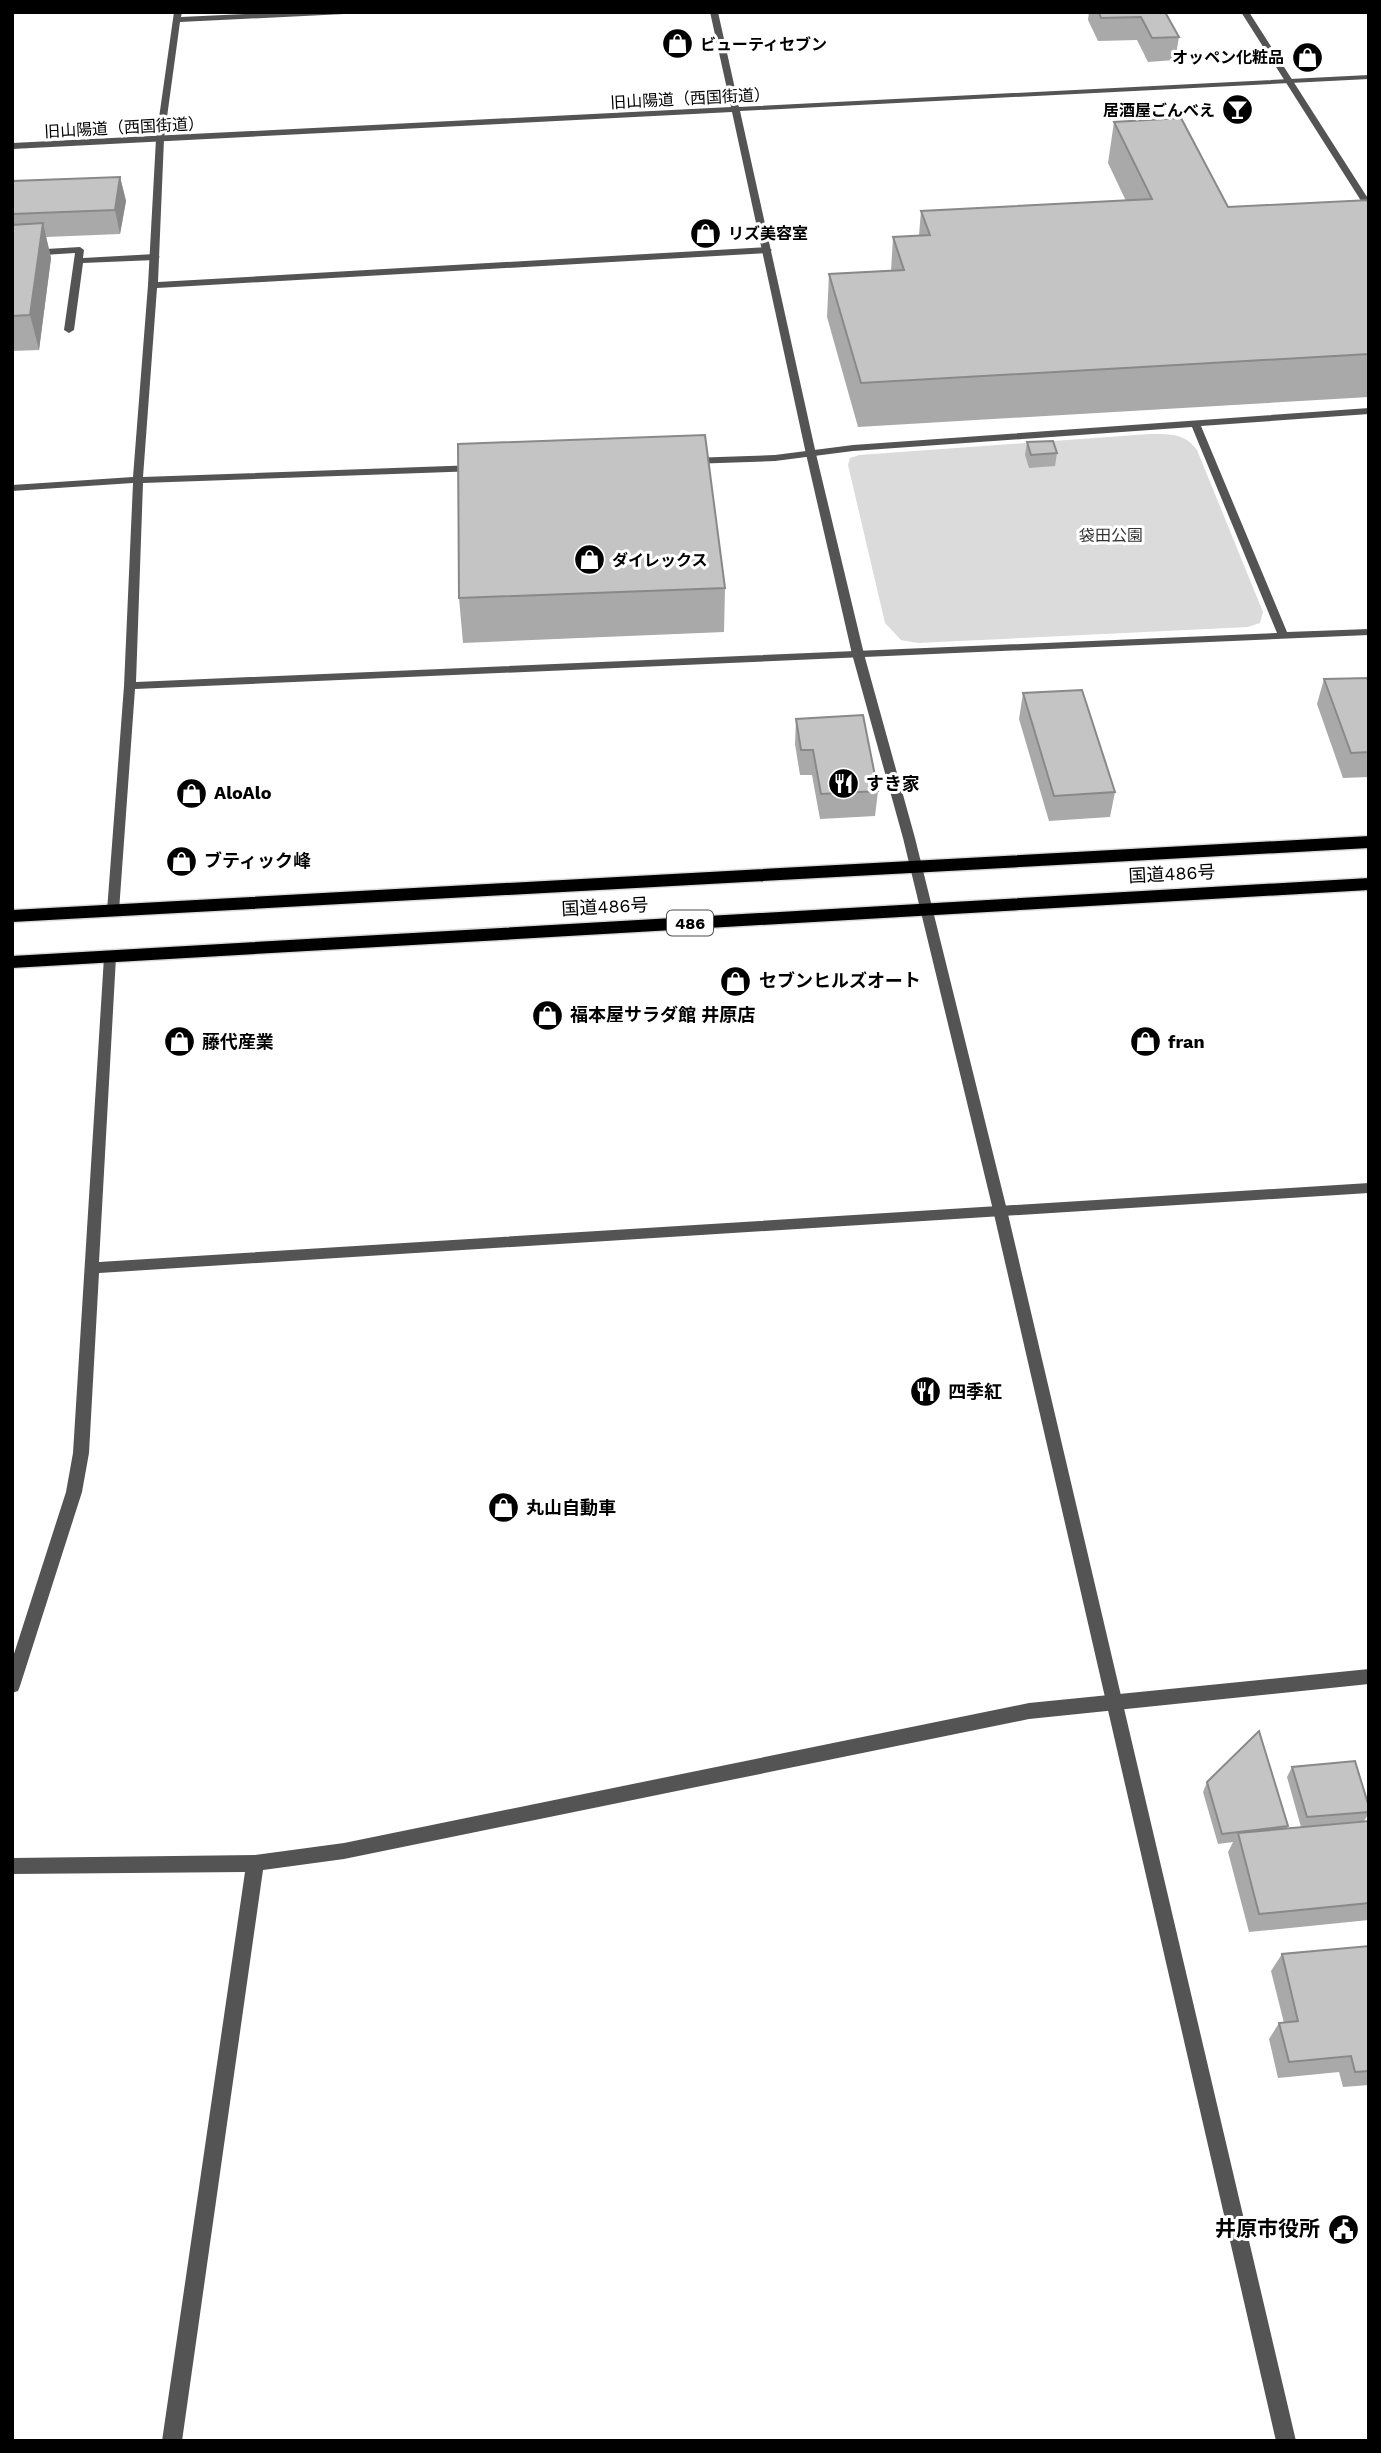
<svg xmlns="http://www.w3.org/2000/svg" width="1381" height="2453" font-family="'Work Sans','Noto Sans JP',sans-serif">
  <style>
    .green { fill: #dbdbdb }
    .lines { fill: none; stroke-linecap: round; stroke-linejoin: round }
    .trunk-casing { stroke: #dbdbdb; stroke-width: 3 }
    .service { fill: #545454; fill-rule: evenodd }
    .minor { fill: #545454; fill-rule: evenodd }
    .tertiary { fill: #545454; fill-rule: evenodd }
    .trunk { fill: #000; fill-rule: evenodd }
    .wall { fill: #a9a9a9 }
    .shaded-wall { fill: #898989 }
    .building { fill: #c4c4c4; stroke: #898989; stroke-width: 2 }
    .labels { text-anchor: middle; stroke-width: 6; stroke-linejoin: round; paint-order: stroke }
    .far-poi-label { font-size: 16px; font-weight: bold; fill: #000; stroke: #fff; text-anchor: start }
    .far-street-label { font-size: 16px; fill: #000; stroke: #fff }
    .far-park-label { font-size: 16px; fill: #323232; stroke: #fff }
    .shield { fill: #fff; stroke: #4c4c4c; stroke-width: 2 }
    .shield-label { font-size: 16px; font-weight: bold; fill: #000 }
    .poi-label { font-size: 18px; font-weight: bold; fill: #000; stroke: #fff; text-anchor: start }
    .street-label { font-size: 18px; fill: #000; stroke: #fff }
    .near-poi-label { font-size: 21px; font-weight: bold; fill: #000; stroke: #fff; text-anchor: end }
  </style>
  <rect width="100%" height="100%" fill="#fff"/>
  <path class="green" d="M1149,434C1169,434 1185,433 1197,450L1263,612L1260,623L1248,627L918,643L901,640L885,623L848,465L850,458L859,455Z"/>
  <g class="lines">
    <defs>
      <path id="trunk" d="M1369,836V848L12,922V910Z
        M1369,878V890L12,968V956Z"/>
    </defs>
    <use href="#trunk" class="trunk-casing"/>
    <path class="service" d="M80,247L84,250L83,258L155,254L160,257L155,260L83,263L74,330L69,333L64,330L75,253L12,257V251Z"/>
    <path class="minor" d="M174,12H182L181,17L290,12H348L344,14L180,22L164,139L158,282L768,247L772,250L768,253L157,288L143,477L477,465L482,468L477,471L143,483L136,682L1277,633L1192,427L853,451L775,461L690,464L685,461L690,458L775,455L853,445L1369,408V414L1201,426L1287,632L1369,629V635L135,689L119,911L113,915L109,914L107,911L124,686L133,483L12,491V485L133,477L148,285L156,139Z
      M1241,12H1249L1369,200V210L1365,207Z
      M110,953L116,957L99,1262L1369,1183V1193L99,1273L89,1453L82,1492L20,1686L18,1691L12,1693V1660L66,1492L73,1453L104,957Z
      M1369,1669V1684L1029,1719L344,1859L263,1870L182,2441H162L245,1872L12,1874V1858L255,1855L344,1843L1029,1703Z"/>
    <path class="tertiary" d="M710,12H718L739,107L1369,75V79L740,111L816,454L864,654L915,838L1007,1210L1296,2441H1276L993,1210L903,838L852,654L806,454L732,112L12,149V143L731,107Z"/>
    <use href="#trunk" class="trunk"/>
  </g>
  <path class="wall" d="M1089,12H1165L1179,37L1175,60L1148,62L1137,40L1098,41L1088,20Z
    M1114,122L1228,207L1369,200V397L858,427L827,317L829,274L891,271L893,237L919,235L921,211L1126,201L1108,163Z
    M120,177L126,201L120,234L46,237L51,258L39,350L12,351V181Z
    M1027,442L1057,453L1055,466L1029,468L1025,455Z
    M725,588L724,632L463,643L459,598Z
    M1369,678V777L1343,778L1317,704L1324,679Z
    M1023,693L1115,792L1110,817L1049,821L1019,719Z
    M796,719L878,791L875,816L820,819L812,775H800L795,744Z
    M1292,1767L1369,1807V1813L1364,1821L1301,1827L1287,1777Z
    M1207,1782L1288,1826L1287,1829L1369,1821V1920L1249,1932L1228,1852L1233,1842L1218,1844L1203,1792Z
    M1369,1946V2085L1343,2087L1339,2072L1278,2078L1269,2039L1279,2023H1284L1271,1971L1282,1954Z"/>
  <path class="shaded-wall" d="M120,177L126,201L120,234L115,210Z
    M43,223L51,258L39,350L30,315Z"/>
  <path class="building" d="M1099,12H1165L1179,37L1152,38L1141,17L1101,18Z
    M1181,118L1228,207L1369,200V354L861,383L829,274L904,270L893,237L930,235L921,211L1152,199L1114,122Z
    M120,177L115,210L12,214V181Z
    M43,223L30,315L12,316V225Z
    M705,435L725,588L459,598L458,444Z
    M1053,441L1057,453L1031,455L1027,442Z
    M1369,678V752L1351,753L1324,679Z
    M1082,690L1115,792L1054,796L1023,693Z
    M863,715L878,791L821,794L813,750H801L796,719Z
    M1259,1731L1288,1826L1222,1834L1207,1782Z
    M1355,1761L1369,1807V1812L1307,1817L1292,1767Z
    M1369,1821V1903L1259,1914L1238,1833Z
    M1369,1946V2071L1355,2072L1351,2056L1289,2062L1279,2023L1298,2021L1282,1954Z"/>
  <defs>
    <symbol id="shop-disc" viewBox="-11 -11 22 22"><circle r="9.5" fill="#000" stroke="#fff"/><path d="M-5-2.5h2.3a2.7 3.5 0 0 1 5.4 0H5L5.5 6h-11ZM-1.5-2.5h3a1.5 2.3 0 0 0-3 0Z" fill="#fff"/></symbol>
    <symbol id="bar-disc" viewBox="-11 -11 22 22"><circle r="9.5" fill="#000" stroke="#fff"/><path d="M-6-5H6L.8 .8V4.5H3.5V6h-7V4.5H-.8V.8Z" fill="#fff"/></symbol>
    <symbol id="restaurant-disc" viewBox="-11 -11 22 22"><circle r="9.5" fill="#000" stroke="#fff"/><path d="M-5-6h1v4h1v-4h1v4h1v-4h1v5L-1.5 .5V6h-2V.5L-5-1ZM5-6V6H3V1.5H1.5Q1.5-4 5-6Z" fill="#fff"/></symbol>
    <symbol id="civic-disc" viewBox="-11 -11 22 22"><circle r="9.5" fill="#000" stroke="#fff"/><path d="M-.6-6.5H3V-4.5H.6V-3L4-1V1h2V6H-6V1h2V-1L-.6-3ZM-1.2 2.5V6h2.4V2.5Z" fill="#fff"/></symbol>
  </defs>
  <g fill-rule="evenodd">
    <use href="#shop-disc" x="660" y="26" width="35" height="35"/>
    <use href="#shop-disc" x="1290" y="40" width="35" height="35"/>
    <use href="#bar-disc" x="1220" y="92" width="35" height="35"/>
    <use href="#shop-disc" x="688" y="216" width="35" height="35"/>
    <use href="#shop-disc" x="572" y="542" width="35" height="35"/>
    <use href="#restaurant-disc" x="826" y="766" width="35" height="35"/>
    <use href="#shop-disc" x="174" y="776" width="35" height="35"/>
    <use href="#shop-disc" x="164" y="844" width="35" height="35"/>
    <use href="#shop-disc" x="718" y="964" width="35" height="35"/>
    <use href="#shop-disc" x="530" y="998" width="35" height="35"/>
    <use href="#shop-disc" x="162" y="1024" width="35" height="35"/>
    <use href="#shop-disc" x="1128" y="1024" width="35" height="35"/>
    <use href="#restaurant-disc" x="908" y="1374" width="35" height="35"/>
    <use href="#shop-disc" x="486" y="1490" width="35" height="35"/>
    <use href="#civic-disc" x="1326" y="2212" width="35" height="35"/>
  </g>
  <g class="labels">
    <g class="far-poi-label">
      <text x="700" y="50">ビューティセブン</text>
      <text x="1284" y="63" text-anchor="end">オッペン化粧品</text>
      <text x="1215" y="116" text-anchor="end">居酒屋ごんべえ</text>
      <text x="728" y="239">リズ美容室</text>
      <text x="612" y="566">ダイレックス</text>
    </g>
    <g class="far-street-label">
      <text transform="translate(690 98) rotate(-3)" y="6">旧山陽道（西国街道）</text>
      <text transform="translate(124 127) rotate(-3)" y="6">旧山陽道（西国街道）</text>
    </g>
    <g class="far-park-label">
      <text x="1111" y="541">袋田公園</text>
    </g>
    <rect class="shield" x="667" y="910.5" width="46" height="25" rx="5"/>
    <g class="shield-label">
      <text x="690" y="929">486</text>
    </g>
    <g class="poi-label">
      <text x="866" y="790">すき家</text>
      <text x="214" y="799">AloAlo</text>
      <text x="204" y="867">ブティック峰</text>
      <text x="759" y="987">セブンヒルズオート</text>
      <text x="570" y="1021">福本屋サラダ館 井原店</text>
      <text x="202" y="1048">藤代産業</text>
      <text x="1168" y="1048">fran</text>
      <text x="948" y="1398">四季紅</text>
      <text x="526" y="1514">丸山自動車</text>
    </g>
    <g class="street-label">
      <text transform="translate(1172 874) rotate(-3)" y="6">国道486号</text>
      <text transform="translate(605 907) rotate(-3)" y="6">国道486号</text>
    </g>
    <g class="near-poi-label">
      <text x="1320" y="2236">井原市役所</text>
    </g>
  </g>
  <rect width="1381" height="2453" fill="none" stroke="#000000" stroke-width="28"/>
</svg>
